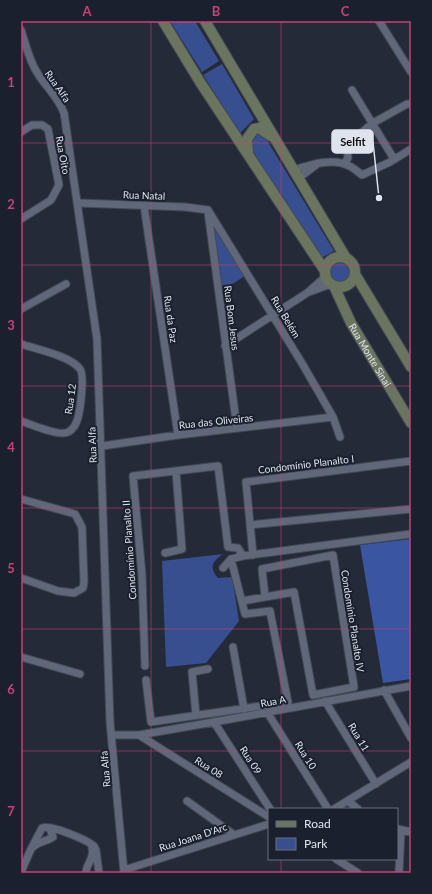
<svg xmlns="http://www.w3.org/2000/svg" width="432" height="894" font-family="Lato,sans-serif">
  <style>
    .green { fill: #384f8f }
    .forest { fill: #3a55a2 }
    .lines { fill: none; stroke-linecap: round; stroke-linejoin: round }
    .street-casing { stroke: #434855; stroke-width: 9 }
    .secondary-casing { stroke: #434855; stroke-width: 12 }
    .street { stroke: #606778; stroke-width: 7 }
    .secondary { stroke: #6a745e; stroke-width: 10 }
    .grid { fill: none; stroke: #c84178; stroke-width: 1; stroke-opacity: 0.55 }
    .labels { text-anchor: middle; stroke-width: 4; stroke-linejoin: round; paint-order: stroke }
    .street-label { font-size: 10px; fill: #dee3ed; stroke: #1a202e }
    .leader { fill: none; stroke: #dee3ed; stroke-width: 1.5 }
    .callout-dot { fill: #dee3ed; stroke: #1a202e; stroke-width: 1.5 }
    .callout { fill: #dee3ed; stroke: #dee3ed; stroke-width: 1.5 }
    .callout-label { font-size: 11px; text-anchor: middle; font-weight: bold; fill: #111 }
    .neatline { fill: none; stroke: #c84178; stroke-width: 1.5 }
    .grid-label { font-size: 13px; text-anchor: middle; font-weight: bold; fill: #c84178 }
  </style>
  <rect width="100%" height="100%" fill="#242a38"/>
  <path class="green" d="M170,21H195L219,61L202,72Z
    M222,64L254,119L240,133L203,75Z
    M262,132L334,251L319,259L249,148L252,135Z
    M211,223L245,276L221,291Z
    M329 272a11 11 0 1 1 22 0a11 11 0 1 1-22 0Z
    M223,554C213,561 208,567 218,578L232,577L239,621L206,663L166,667L162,561Z"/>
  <path class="forest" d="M411,539V679L383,683L360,545Z"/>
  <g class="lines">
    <defs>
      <path id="street" d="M379,21L411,72
        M21,30C26,45 29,61 38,74C47,88 58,97 64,113L97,339L110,722L124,873
        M352,90L394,159
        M21,132L32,125H42L48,129L59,185L51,200L21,219
        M344,164L348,158L347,145L373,123L407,104H411
        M294,170C309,165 334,157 349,166C354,168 358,172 362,175L390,162L411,149
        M299,178L316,165
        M79,203L185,207L208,210
        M144,206L178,435
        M208,210L303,365L333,417L340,437
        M208,212L237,428
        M309,292L331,284
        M21,309L66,284
        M21,344C36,349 71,356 80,369C85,375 80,416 76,423C75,426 71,431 68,432C60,437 30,424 21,421
        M225,346L307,293L326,276
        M102,446L178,435L333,417
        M21,499L75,514L82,527L84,582L83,588L74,593L58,591L21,578
        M250,525L411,509
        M165,553L182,549L176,471
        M253,555L246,482L411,461
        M223,568L231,559L243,556L411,534
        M242,601L294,592L313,695L354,687L333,555L262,569L265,596
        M233,647L244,709
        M21,657L80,674
        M145,666L142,575L133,476L218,466L228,547L238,548L243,556
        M146,680L151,722L288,702L270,611L245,614L231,559
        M384,690L411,738
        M325,701L376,784
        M267,712L328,809
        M196,715L192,672L208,669
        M214,722L270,809
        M112,735H139L214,722L411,686
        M139,735L269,817
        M187,801L233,834
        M348,801L358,809
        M334,809L411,762
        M50,829L53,837C44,843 39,840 31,849L42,828C52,825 85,839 94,846L96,850L99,873
        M398,829L411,832
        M336,859L358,873
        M124,870L269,824
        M21,872L31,849
        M86,873C86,863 95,859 92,848
        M399,873L401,830"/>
      <g id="secondary">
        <path d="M163,21L200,82L325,271"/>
        <path d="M205,21L346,258"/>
        <path d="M248,154L247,139L254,129L259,128L271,136"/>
        <circle cx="340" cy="272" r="15"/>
        <path d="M355,274L411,367"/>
        <path id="s1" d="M334,286L351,323L411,423"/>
      </g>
    </defs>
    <use href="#street" class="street-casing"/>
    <use href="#secondary" class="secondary-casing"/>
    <use href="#street" class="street"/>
    <use href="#secondary" class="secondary"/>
  </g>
  <path class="grid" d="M151,21V873M281,21V809M21,143H411M21,265H411M21,386H411M21,508H411M21,629H411M21,751H411M281,859V873"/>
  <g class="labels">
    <g class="street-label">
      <text transform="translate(58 86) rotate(55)" y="4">Rua Alfa</text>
      <text transform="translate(63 155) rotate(79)" y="4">Rua Oito</text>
      <text transform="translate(144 195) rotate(2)" y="4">Rua Natal</text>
      <text transform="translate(286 317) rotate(59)" y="4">Rua Belém</text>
      <text transform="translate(232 318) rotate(83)" y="4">Rua Bom Jesus</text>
      <text transform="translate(171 319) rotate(82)" y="4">Rua da Paz</text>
      <text dy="4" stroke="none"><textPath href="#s1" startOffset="78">Rua Monte Sinai</textPath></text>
      <text transform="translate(70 399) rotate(-82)" y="4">Rua 12</text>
      <text transform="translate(216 421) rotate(-6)" y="4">Rua das Oliveiras</text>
      <text transform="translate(92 445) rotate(-92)" y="4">Rua Alfa</text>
      <text transform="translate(306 464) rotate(-7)" y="4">Condomínio Planalto I</text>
      <text transform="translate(129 550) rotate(-94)" y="4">Condomínio Planalto II</text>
      <text transform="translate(353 621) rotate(81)" y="4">Condomínio Planalto IV</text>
      <text transform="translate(273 701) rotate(-11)" y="4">Rua A</text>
      <text transform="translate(359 737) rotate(59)" y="4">Rua 11</text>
      <text transform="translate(306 755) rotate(58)" y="4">Rua 10</text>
      <text transform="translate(251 760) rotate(57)" y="4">Rua 09</text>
      <text transform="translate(209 767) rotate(32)" y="4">Rua 08</text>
      <text transform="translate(105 769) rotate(-95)" y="4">Rua Alfa</text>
      <text transform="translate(193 837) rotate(-18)" y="4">Rua Joana D'Arc</text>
    </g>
  </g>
  <path class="leader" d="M379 198L373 142"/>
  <circle class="callout-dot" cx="379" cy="198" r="4"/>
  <rect class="callout" x="332" y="130" width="41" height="23" rx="4"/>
  <g class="callout-label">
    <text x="353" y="146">Selfit</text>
  </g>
  <rect width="432" height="894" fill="none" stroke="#1a202e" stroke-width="44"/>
  <rect x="268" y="808" width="130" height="52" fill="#1a202e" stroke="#686e7a"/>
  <rect x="276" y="821" width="20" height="6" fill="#6a745e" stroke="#686e7a"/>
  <text x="304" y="828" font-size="12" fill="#dee3ed">Road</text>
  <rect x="276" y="838" width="20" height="12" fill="#384f8f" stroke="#686e7a"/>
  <text x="304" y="848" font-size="12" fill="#dee3ed">Park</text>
  <rect x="22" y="22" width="388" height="850" class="neatline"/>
  <g class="grid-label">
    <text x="87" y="16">A</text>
    <text x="216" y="16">B</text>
    <text x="345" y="16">C</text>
    <text x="11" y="87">1</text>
    <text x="11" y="209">2</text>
    <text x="11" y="330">3</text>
    <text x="11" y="452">4</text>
    <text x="11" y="573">5</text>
    <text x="11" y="694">6</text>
    <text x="11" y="816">7</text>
  </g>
</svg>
